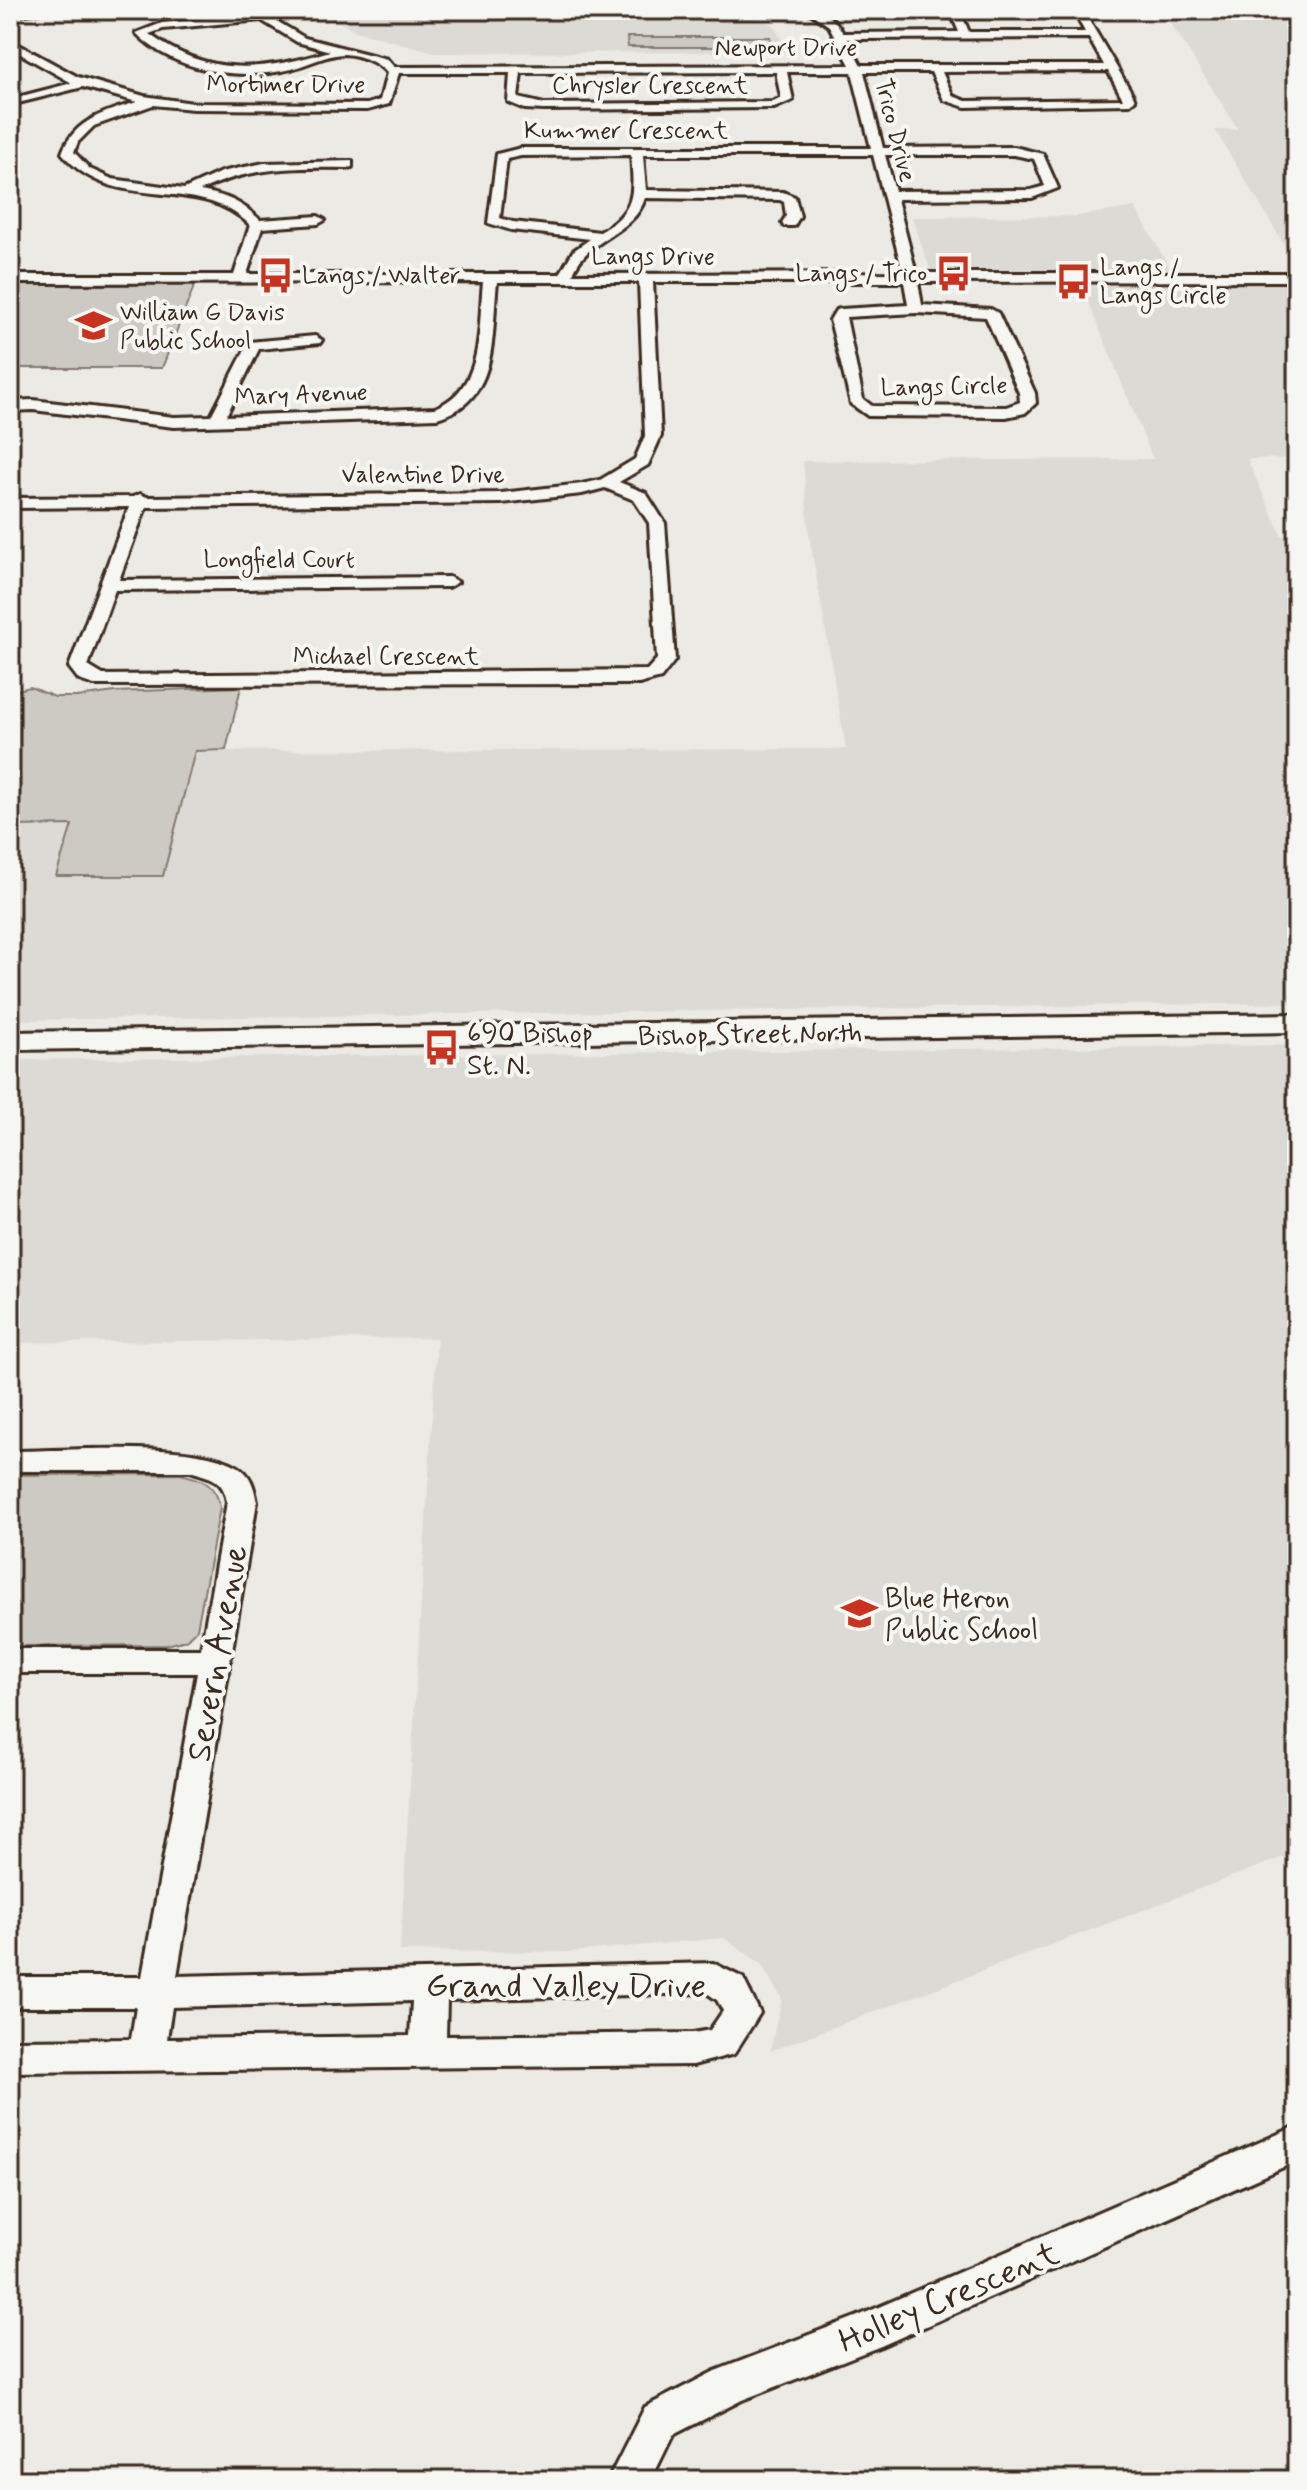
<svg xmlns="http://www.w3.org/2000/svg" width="1307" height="2490" font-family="Mynerve,sans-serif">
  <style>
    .built { fill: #dcdad4 }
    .green { fill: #cdcac4; stroke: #847a71; stroke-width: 2 }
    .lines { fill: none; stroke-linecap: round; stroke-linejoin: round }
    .minor-casing { stroke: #3b2a1e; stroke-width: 6 }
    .major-casing { stroke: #3b2a1e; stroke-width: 6 }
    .minor { fill: #f6f6f2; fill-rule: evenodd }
    .major { fill: #f6f6f2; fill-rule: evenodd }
    .rail { stroke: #3b2a1e; stroke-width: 3 }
    .labels { text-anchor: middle; stroke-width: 8; stroke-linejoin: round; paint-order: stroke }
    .far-street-label { font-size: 24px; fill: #3b2a1e; stroke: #f6f6f2 }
    .far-poi-label { font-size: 24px; fill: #3b2a1e; stroke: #f6f6f2; text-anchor: start }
    .poi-label { font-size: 28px; fill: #3b2a1e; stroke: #f6f6f2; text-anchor: start }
    .street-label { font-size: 28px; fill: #3b2a1e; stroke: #f6f6f2 }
    .near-street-label { font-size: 34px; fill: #3b2a1e; stroke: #f6f6f2 }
  </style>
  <rect width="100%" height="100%" fill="#ebeae5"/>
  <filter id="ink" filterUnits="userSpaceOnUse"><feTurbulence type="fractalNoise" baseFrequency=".0125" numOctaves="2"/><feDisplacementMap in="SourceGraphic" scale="16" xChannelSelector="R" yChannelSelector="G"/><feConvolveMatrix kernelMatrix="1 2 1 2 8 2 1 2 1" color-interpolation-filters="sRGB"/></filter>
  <g filter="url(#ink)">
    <path class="built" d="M316,10H737L773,24L788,52L438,53L358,32Z
      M1229,18L1297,23V266L1215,130L1238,129L1168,19Z
      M1135,207L1171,270L930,269L912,217L1077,216Z
      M1297,283V458L1247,459L1282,536H1297V1003L10,1020V826L73,824L56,875L195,751L846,749L809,534L803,461L1153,459L1081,284Z
      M1297,1045V1852L770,2051L782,1999L761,1964L724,1938L570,1952L400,1951L437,1338L10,1343V1060Z"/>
    <path class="green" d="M627,37H770L772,47H628Z
      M195,284L162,368H10V285Z
      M30,687L55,697H77L115,692L241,687L226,750L195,751L163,876H56L72,825L10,826V692Z
      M179,1474C201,1478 217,1484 220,1508L197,1629L186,1640L167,1645L10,1646V1475Z"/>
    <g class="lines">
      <defs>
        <path id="minor" d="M10,10H53L10,16Z
          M246,10H258L305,38L387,59L394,67L850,65L829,26L806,10C823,10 835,18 843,33L959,32L953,18L944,10C961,10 963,17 969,32H1085L1073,10H1083L1133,95L1135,100L1130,104L965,107L944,100L931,72H864L883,148L1014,147L1043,154L1058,188L1032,198L897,199L916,273H1297V281L918,282L922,305L991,309L998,313L1035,393L1036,403L1025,413L1006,417L868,416L851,404L830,320L836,310L841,309L908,305L904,282H653L661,436L648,465L619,482L646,493L665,523L675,660L661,678L639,684L94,685L79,680L69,667L129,507L10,508V498L133,497L140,494L147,497L501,493L582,484L600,480L635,459L645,436L639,282H497C491,335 500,401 437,418L174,427L33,410L10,411V401L33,400L174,417L211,416L249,342L315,336L322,340L320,343L259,349L226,416L435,408C485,388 478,328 483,282L10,283V275H234L250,225C197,172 113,217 62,153C74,120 106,111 137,102L83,87L10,105V99L72,83L10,48V40L78,77L144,96L193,103L367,104L380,100L387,73C378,62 360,55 344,54C328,54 307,65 291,69C240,81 174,72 136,33L162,23L251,15ZM261,20L297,42L330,51C263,71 209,78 149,34L163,29ZM1089,38L1104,65H861L847,39ZM1108,71L1123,99L966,101L953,96L942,72ZM776,72L781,98L773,102L544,104L518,98L521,73ZM787,72H852L871,148H521L497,154L488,223L511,230L590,239L573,251L560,274H247L262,228L318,224L325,220L318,216L260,220C242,202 225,195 200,191C247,167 296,167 348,168L352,167V161L264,163L221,172L184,189L112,179L90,169L74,152L78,142L94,126L153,105L193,109L367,110L389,104L399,73H510L508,102L525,109L544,110L774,108L793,100ZM631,155C634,193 636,211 600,232L513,222L500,218L507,159L521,156ZM643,155H873L903,273L573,274C585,238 633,236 645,198L780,200L784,202L786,216L782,223L784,226H794L800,216L795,197L783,192L646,190ZM885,155H1014L1034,159L1045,186L1031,190L895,191ZM916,313L986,317L1019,393L1020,402L1006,407L872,406L863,399L846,317ZM605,488L634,500L649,523L657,659L647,670L103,675L88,666L115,590L449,587L458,582L449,577L119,580L146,507L501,503L582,494Z
          M10,1451C65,1451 192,1440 237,1466C251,1474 254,1487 257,1502L177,1976L713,1963L743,1978L760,2013L734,2054L693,2065L10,2072V2040L131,2039L136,2007H10V1977H142L197,1673H10V1649H201L227,1502C223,1478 211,1478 190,1471H10ZM707,1993L717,2000L723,2011L710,2030L693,2033L446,2036L447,2000ZM412,2001L410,2036L167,2039L172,2007Z
          M1297,2126V2161L881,2346L742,2400L673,2435L651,2480H608L645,2407L715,2371L858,2316Z"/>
        <path id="major" d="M1297,1014V1032L10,1050V1032Z"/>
      </defs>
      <use href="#minor" class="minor-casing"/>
      <use href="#major" class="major-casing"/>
      <use href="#minor" class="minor"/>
      <use href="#major" class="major"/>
      <path class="rail" d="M1222,10L1297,21"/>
    </g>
  </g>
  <defs>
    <symbol id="bus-bare" viewBox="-9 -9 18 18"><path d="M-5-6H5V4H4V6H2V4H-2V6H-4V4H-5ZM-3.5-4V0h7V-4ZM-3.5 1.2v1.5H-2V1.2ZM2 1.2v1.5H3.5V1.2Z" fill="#c8321e" stroke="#f6f6f2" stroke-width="2.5" paint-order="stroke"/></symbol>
    <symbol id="school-bare" viewBox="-9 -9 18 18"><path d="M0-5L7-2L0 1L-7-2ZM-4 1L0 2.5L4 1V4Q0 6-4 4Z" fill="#c8321e" stroke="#f6f6f2" stroke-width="2.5" paint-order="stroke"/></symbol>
  </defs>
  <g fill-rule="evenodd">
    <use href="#bus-bare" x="928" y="248" width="51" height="51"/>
    <use href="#bus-bare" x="250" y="250" width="51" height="51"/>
    <use href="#bus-bare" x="1048" y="256" width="51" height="51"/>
    <use href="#school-bare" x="68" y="300" width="51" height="51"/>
    <use href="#bus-bare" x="416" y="1022" width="51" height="51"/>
    <use href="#school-bare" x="834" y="1588" width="51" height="51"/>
  </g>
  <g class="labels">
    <g class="far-street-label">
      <text x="786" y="55">Newport Drive</text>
      <text x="286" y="92">Mortimer Drive</text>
      <text x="650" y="93">Chrysler Crescent</text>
      <text x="626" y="138">Kummer Crescent</text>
      <text transform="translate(896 130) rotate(76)" y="8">Trico Drive</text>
      <text x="653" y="264">Langs Drive</text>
      <text transform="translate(944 386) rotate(-1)" y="8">Langs Circle</text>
      <text transform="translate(301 394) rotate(-2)" y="8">Mary Avenue</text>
      <text x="423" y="482">Valentine Drive</text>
      <text x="279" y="567">Longfield Court</text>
      <text x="386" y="664">Michael Crescent</text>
    </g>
    <g class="far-poi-label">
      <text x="1100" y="275">Langs /<tspan x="1100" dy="28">Langs Circle</tspan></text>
      <text x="927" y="281" text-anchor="end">Langs / Trico</text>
      <text x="302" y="283">Langs / Walter</text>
      <text x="120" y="320">William G Davis<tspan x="120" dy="28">Public School</tspan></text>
    </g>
    <g class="poi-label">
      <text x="467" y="1042">690 Bishop<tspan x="467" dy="32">St. N.</tspan></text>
      <text x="885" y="1607">Blue Heron<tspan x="885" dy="32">Public School</tspan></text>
    </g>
    <g class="street-label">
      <text transform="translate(750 1033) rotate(-1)" y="10">Bishop Street North</text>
    </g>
    <g class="near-street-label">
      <text transform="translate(216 1653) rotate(-80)" y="12">Severn Avenue</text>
      <text x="566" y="1996">Grand Valley Drive</text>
      <text transform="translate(948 2296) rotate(-23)" y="12">Holley Crescent</text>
    </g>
  </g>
  <rect width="1307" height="2490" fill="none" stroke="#f6f6f2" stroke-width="40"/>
  <rect x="20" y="20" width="1267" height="2450" fill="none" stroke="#3b2a1e" stroke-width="3" filter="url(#ink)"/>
</svg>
